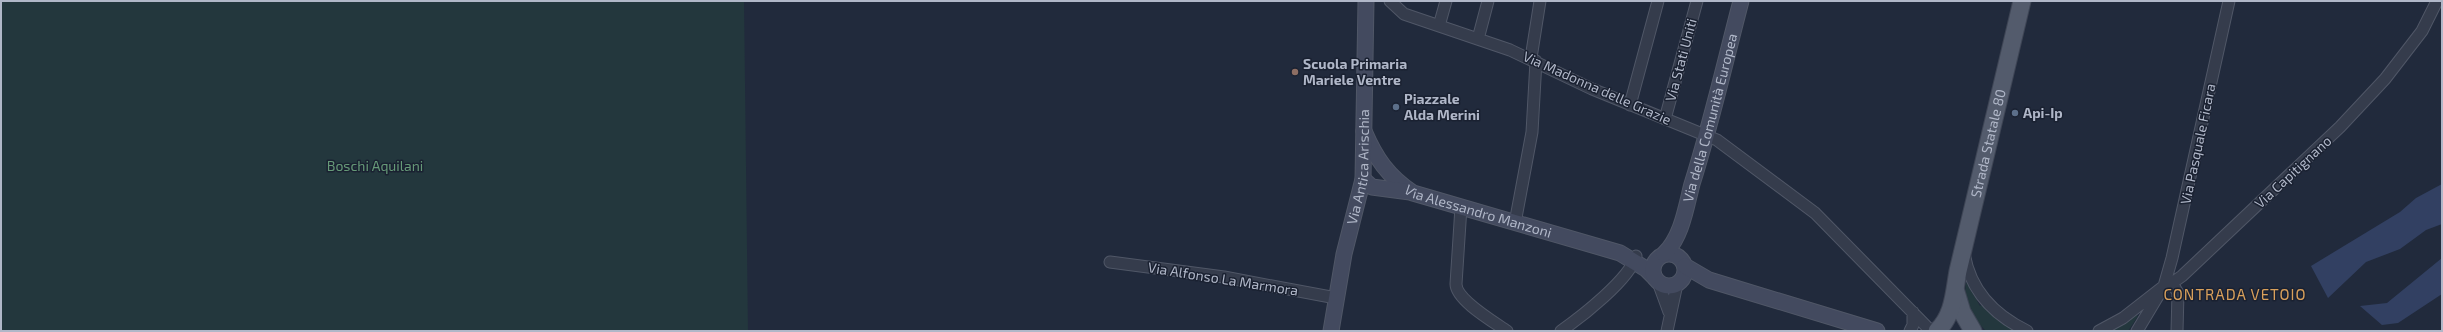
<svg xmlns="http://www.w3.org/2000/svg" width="2443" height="332" font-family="'Exo 2',sans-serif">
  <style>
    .green { fill: #23373d }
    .water { fill: #324062 }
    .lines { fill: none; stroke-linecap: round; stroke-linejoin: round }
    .street-casing { stroke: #505767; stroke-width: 13 }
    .secondary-casing { stroke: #505767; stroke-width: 17 }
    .primary-casing { stroke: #3e4555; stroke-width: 19 }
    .street { stroke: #353c4c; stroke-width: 11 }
    .secondary { stroke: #434a5f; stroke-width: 15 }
    .primary { stroke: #535b6c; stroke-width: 17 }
    .education-dot { fill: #8d6e63; stroke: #1a2131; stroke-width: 1.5 }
    .service-dot { fill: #5c6f8a; stroke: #1a2131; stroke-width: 1.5 }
    .labels { text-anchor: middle; stroke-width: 3; stroke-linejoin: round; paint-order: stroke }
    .street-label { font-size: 14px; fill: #b0b7c8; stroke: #1a2131 }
    .poi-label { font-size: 14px; font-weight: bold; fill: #b0b7c8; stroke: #1a2131; text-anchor: start }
    .park-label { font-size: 14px; fill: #669a78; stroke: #1a2131 }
    .neighbourhood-label { font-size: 15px; letter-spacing: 1px; fill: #d9a05b; stroke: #1a2131 }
  </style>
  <rect width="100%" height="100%" fill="#212a3c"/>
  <path class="green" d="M1,1H744L748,331H1Z
    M1966,282L1980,306L1982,305L2005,325L2018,331H1986C1971,316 1963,304 1966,282Z
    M2135,313L2138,316L2128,331H2110Z"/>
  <path class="water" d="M2442,184V224L2426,230L2400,249L2366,262L2328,298L2311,266L2400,212L2416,198Z
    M2442,258V294L2398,323L2382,325L2360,306L2387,303Z"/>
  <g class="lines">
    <defs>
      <path id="street" d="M1390,1L1404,14L1510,50L1592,89L1717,140L1815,213L1931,331
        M1439,26L1446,1
        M1478,39L1488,1
        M1531,58L1540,1
        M1630,105L1658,1
        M1665,119L1697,1
        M1461,207L1456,284C1456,300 1494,322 1507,331
        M1515,223L1532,132L1536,61
        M1964,253C1970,291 1994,315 2027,331
        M1110,262L1224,277L1336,298
        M1658,282L1669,312
        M2172,283L2178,293L2177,331
        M1561,331C1581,317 1630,279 1636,256
        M1667,331L1677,284
        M1910,331L1913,325V312
        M2099,331L2123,318L2164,286L2172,283L2182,276L2340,127L2385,79L2422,31L2437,1
        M2137,331L2164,286L2172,258L2229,1"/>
      <g id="secondary">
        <path id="s1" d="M1364,131C1376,159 1388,176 1413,193L1620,253L1646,269L1655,278"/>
        <path d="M1363,179L1372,187L1410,192"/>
        <circle cx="1669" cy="270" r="16"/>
        <path id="s2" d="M1664,254C1682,237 1686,207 1692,184C1711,124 1725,62 1741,1"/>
        <path d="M1685,266L1709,280L1877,331"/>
        <path id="s3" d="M1331,331L1344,254L1363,179L1366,1"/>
      </g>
      <g id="primary">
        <path d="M1956,292L1962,312L1973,331"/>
        <path id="s4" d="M1937,331C1954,315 1954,292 1958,271L2022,1"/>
      </g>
    </defs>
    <use href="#street" class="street-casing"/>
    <use href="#secondary" class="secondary-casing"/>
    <use href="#primary" class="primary-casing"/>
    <use href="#street" class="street"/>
    <use href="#secondary" class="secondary"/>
    <use href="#primary" class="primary"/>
  </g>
  <circle class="education-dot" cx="1295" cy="72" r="4"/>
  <g class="service-dot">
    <circle cx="1396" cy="107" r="4"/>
    <circle cx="2015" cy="113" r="4"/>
  </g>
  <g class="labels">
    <g class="street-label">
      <text transform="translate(1681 60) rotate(-75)" y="5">Via Stati Uniti</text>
      <text transform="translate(1597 88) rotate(24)" y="5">Via Madonna delle Grazie</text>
      <text dy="5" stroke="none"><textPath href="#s2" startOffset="145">Via della Comunità Europea</textPath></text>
      <text dy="5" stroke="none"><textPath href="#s4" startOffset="196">Strada Statale 80</textPath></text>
      <text transform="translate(2198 144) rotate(-78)" y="5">Via Pasquale Ficara</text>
      <text dy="5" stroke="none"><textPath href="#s3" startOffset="167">Via Antica Arischia</textPath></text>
      <text transform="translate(2293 172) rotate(-43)" y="5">Via Capitignano</text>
      <text dy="5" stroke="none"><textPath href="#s1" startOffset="148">Via Alessandro Manzoni</textPath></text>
      <text transform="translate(1223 279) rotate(9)" y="5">Via Alfonso La Marmora</text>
    </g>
    <g class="poi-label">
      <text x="1303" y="69">Scuola Primaria<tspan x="1303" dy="16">Mariele Ventre</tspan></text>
      <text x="1404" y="104">Piazzale<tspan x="1404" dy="16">Alda Merini</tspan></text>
      <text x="2023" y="118">Api-Ip</text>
    </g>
    <g class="park-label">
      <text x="375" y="171">Boschi Aquilani</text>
    </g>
    <g class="neighbourhood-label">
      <text x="2235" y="300">CONTRADA VETOIO</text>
    </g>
  </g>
  <rect width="2443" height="332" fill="none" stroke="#b0b7c8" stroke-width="4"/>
</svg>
